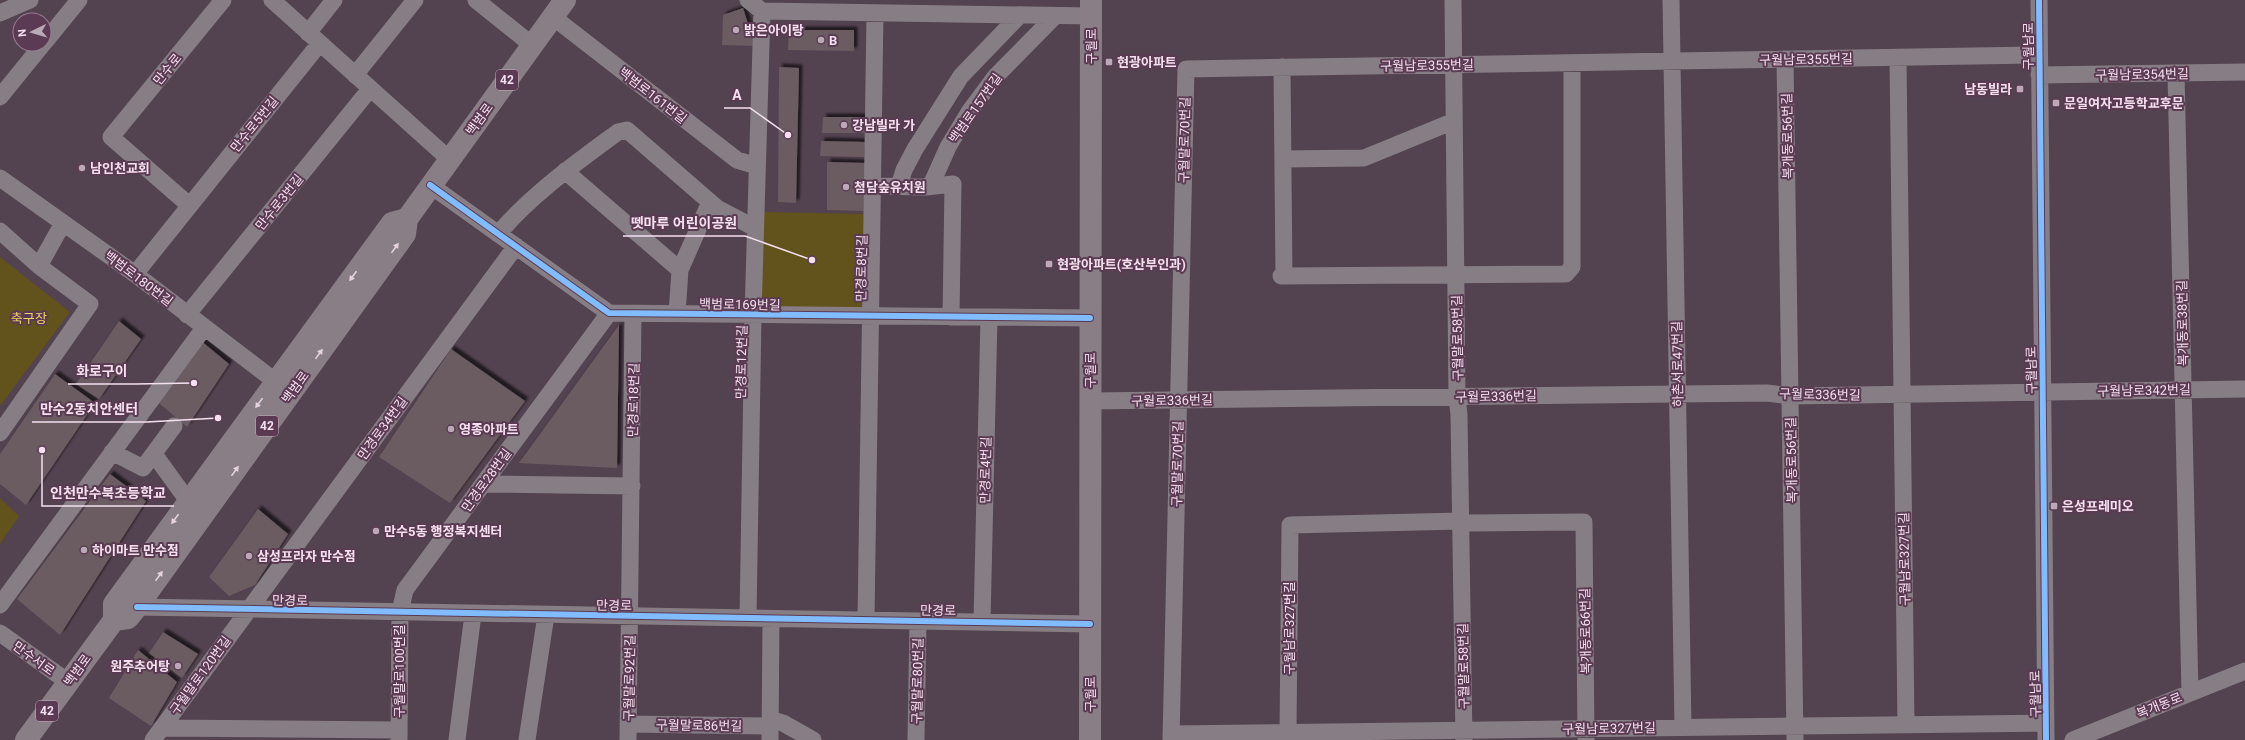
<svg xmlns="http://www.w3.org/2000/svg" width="2245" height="740" font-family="Roboto,'Noto Sans KR',sans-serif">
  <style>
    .green { fill: #62521b }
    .building { fill: #6b5c60; filter: url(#shadow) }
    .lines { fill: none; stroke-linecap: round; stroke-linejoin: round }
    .minor { stroke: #867e84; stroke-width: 17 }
    .major { stroke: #897e86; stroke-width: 22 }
    .cycleway-casing { stroke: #5b3a53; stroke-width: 8 }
    .cycleway { stroke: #80bcff; stroke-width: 6 }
    .oneway { fill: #e5d1df }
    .poi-dot { fill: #bca9b7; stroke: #5b3a53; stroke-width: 1.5 }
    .labels { text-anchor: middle; stroke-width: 4; stroke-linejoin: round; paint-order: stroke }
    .shield { fill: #5b3a53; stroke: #c7aec0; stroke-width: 1 }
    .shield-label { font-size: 12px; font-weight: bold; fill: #f5e0ef }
    .poi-label { font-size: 13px; font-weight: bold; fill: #f5e0ef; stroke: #5b3a53; text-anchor: start }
    .street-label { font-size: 13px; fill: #f5e0ef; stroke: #5b3a53 }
    .park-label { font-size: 13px; fill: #f1d561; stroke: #5b3a53 }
    .leader { fill: none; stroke: #f5e0ef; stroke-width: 1.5 }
    .callout-dot { fill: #f5e0ef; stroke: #5b3a53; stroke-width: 1.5 }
    .callout-label { font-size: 14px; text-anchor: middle; font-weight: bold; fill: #f5e0ef; stroke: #5b3a53; stroke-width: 4; stroke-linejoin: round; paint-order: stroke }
  </style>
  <defs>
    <filter id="shadow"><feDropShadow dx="3.5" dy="-3.5" stdDeviation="1" flood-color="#0009"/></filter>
  </defs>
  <rect width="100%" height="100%" fill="#53424f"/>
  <path class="green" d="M762,212L866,214L862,310L758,305Z
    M0,257L70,312L0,406Z
    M0,498L19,516L0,544Z"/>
  <path class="building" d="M743,8L755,46L722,45L723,15Z
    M789,30H854V51L788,50Z
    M779,67L799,68L796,203L778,202Z
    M823,117H866V133H822Z
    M821,141L865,142L864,157L820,156Z
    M827,162L866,163L865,211L827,210Z
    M119,321L141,339L99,399L76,384Z
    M619,325L617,468L519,463Z
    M200,340L229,364L187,427L159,403Z
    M451,349L525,401L450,503L379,457Z
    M55,374L95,403L26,505L0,484V454Z
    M110,474L146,501L60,635L17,599Z
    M258,509L288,534L255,585L229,596L209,577Z
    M163,632L198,654L182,678L149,653Z
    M138,650L177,682L151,726L109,698Z"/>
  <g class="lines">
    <path class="minor" d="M272,0L449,159
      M476,0L532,45
      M748,0L762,11L1091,16
      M1453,0L1457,397L1459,415L1464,740
      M1671,0L1683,727
      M2039,0L2046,740
      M0,13L30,0
      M553,17L737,160L757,166
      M308,33L334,0
      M44,43L79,0
      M1898,58L1906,725
      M1785,59L1795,740
      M1282,67L1284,276
      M2176,73L2190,693
      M355,75L415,0
      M2039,75L2245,72
      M0,97L43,44
      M1283,159L1364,158L1454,121
      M565,171L680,270L677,314
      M0,178L135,274L275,381
      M430,185L609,313L1090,318
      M873,186L926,187L932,183L948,147L969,112L995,77L1055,16
      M899,186L904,170L915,149L961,76L1020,15
      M926,187L953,184L951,317
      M189,205L111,137L223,0
      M0,231L39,266
      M498,234C532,194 576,163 618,132L627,130L717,208L755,228
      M680,270L710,202
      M135,274L320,43
      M1281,276L1566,274L1572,267V63
      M187,315L370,89
      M1090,401L1767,393L1790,396L2245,389
      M0,433L90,304L39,266L63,223
      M112,452L143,468L174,426
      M154,454L188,501
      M483,484L632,486
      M0,605L204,328
      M137,607L1090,624
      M748,618L753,315L762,11
      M866,620L875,13
      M982,622L989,317
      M0,633L68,682
      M770,719L783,723L813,740
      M628,724L770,726
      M162,728L399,730
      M1288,732L1290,525L1461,521L1468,523L1584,522L1586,739
      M1171,734L2046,723
      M153,740L516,246
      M399,740L400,612L405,590L609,313
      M457,740L473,614
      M527,740L546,615
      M628,740L633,314
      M770,740L771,619
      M916,740L918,621
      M1171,740L1186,69L2039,55
      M2073,740L2245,671"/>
    <path class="major" d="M114,620L128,618L137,607L405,234L407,219L565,0
      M26,740L114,620V604L392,223L407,219
      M1090,740L1091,0"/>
    <defs>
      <path id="cycleway" d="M2039,0L2046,740
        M430,185L609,313L1090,318
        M137,607L1090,624"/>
    </defs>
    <use href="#cycleway" class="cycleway-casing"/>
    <use href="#cycleway" class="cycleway"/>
  </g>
  <defs><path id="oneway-solid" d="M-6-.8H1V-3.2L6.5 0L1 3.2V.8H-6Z"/></defs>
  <g class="oneway">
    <use href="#oneway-solid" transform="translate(395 248) rotate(-54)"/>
    <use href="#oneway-solid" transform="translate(353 276) rotate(126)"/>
    <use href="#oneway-solid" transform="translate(319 354) rotate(-54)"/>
    <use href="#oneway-solid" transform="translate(259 403) rotate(126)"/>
    <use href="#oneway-solid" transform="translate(235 471) rotate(-54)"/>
    <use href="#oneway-solid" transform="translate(175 519) rotate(126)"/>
    <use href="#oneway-solid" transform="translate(159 576) rotate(-54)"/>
  </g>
  <g class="poi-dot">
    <circle cx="736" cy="30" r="4"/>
    <circle cx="821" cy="40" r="4"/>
    <rect x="1105" y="58" width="8" height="8" rx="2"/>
    <rect x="2016" y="85" width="8" height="8" rx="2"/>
    <rect x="2052" y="99" width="8" height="8" rx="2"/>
    <circle cx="844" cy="125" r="4"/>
    <circle cx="82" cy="168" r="4"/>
    <circle cx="846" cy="187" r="4"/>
    <rect x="1045" y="260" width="8" height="8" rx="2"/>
    <circle cx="451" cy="429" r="4"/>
    <rect x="2050" y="502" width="8" height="8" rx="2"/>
    <circle cx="376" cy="531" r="4"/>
    <circle cx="84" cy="550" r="4"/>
    <circle cx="249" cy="556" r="4"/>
    <circle cx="178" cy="666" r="4"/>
  </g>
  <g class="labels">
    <g class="shield">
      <rect x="496" y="70" width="22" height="20" rx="3"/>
      <rect x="256" y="416" width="22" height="20" rx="3"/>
      <rect x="36" y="701" width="22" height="20" rx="3"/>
    </g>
    <g class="shield-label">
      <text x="507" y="84">42</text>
      <text x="267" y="430">42</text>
      <text x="47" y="715">42</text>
    </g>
    <g class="poi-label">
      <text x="744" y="35">밝은아이랑</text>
      <text x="829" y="45">B</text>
      <text x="1117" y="67">현광아파트</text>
      <text x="2012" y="94" text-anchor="end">남동빌라</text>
      <text x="2064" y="108">문일여자고등학교후문</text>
      <text x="852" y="130">강남빌라 가</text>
      <text x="90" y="173">남인천교회</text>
      <text x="854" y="192">첨담숲유치원</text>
      <text x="1057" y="269">현광아파트(호산부인과)</text>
      <text x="459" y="434">영종아파트</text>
      <text x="2062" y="511">은성프레미오</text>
      <text x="384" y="536">만수5동 행정복지센터</text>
      <text x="92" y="555">하이마트 만수점</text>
      <text x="257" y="561">삼성프라자 만수점</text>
      <text x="170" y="671" text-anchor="end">원주추어탕</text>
    </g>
    <g class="street-label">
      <text transform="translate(1091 46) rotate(-90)" y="5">구월로</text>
      <text transform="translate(2028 46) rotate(-90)" y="5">구월남로</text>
      <text transform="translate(1806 59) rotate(-1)" y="5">구월남로355번길</text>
      <text transform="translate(1427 65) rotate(-1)" y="5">구월남로355번길</text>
      <text transform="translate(167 69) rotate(-51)" y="5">만수로</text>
      <text transform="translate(2142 74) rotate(-1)" y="5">구월남로354번길</text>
      <text transform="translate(653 95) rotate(38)" y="5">백범로161번길</text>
      <text transform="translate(975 108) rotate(-55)" y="5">백범로157번길</text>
      <text transform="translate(479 119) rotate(-54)" y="5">백범로</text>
      <text transform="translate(254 124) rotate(-51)" y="5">만수로5번길</text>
      <text transform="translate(1787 136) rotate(-91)" y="5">복개동로56번길</text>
      <text transform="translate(1184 140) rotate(-89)" y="5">구월말로70번길</text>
      <text transform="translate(279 202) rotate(-51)" y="5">만수로3번길</text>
      <text transform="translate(861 268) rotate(-89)" y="5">만경로8번길</text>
      <text transform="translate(139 278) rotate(37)" y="5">백범로180번길</text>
      <text transform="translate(740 304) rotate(1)" y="5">백범로169번길</text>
      <text transform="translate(2182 323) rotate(-91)" y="5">복개동로38번길</text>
      <text transform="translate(1457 338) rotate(-91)" y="5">구월말로58번길</text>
      <text transform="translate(741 362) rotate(-89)" y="5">만경로12번길</text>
      <text transform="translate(1677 364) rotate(-91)" y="5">하촌서로47번길</text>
      <text transform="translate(1090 370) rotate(-90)" y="5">구월로</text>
      <text transform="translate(2031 370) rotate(-91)" y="5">구월남로</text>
      <text transform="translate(295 387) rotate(-54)" y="5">백범로</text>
      <text transform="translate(2144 390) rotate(-1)" y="5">구월남로342번길</text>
      <text transform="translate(1820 394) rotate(1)" y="5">구월로336번길</text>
      <text transform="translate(1496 396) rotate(-1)" y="5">구월로336번길</text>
      <text transform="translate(633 400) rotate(-89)" y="5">만경로18번길</text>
      <text transform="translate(1172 400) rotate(-1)" y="5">구월로336번길</text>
      <text transform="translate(382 428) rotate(-54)" y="5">만경로34번길</text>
      <text transform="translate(1791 460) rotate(-91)" y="5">복개동로56번길</text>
      <text transform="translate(1177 464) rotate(-89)" y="5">구월말로70번길</text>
      <text transform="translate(985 470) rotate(-89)" y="5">만경로4번길</text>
      <text transform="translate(486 480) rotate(-54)" y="5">만경로28번길</text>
      <text transform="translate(1904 559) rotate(-91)" y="5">구월남로327번길</text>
      <text transform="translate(290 600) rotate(1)" y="5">만경로</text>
      <text transform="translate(614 605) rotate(1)" y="5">만경로</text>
      <text transform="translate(938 610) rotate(1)" y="5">만경로</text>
      <text transform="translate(1289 628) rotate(-90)" y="5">구월남로327번길</text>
      <text transform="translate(1585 631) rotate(-91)" y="5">복개동로66번길</text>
      <text transform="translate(34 658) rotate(36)" y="5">만수서로</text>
      <text transform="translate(1463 666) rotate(-91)" y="5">구월말로58번길</text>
      <text transform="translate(77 670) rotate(-54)" y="5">백범로</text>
      <text transform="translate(399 671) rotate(-90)" y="5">구월말로100번길</text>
      <text transform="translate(200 675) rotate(-54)" y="5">구월말로120번길</text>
      <text transform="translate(629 678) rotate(-89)" y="5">구월말로92번길</text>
      <text transform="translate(917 681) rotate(-89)" y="5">구월말로80번길</text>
      <text transform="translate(1090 694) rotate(-90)" y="5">구월로</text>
      <text transform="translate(2035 694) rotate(-91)" y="5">구월남로</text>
      <text transform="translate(2159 705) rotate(-22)" y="5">복개동로</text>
      <text transform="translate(699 725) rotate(1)" y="5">구월말로86번길</text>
      <text transform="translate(1609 728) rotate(-1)" y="5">구월남로327번길</text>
    </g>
    <g class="park-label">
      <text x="29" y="323">축구장</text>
    </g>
  </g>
  <path class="leader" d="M788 135L750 108H724M812 260L745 236H623M194 383L135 384H68M218 418L147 422H32M42 450L42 506H174"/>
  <g class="callout-dot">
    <circle cx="788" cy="135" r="4"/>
    <circle cx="812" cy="260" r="4"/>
    <circle cx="194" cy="383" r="4"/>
    <circle cx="218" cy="418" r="4"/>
    <circle cx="42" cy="450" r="4"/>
  </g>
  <g class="callout-label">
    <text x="737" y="100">A</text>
    <text x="684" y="228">뗏마루 어린이공원</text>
    <text x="102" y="376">화로구이</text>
    <text x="89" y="414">만수2동치안센터</text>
    <text x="108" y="498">인천만수북초등학교</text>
  </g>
  <g transform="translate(32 32) rotate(265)"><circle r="19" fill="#5b3a53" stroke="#997c91"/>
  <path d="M0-3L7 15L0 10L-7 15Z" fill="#bca9b7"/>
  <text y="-6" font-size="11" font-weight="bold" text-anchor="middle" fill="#f5e0ef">N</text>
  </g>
</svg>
